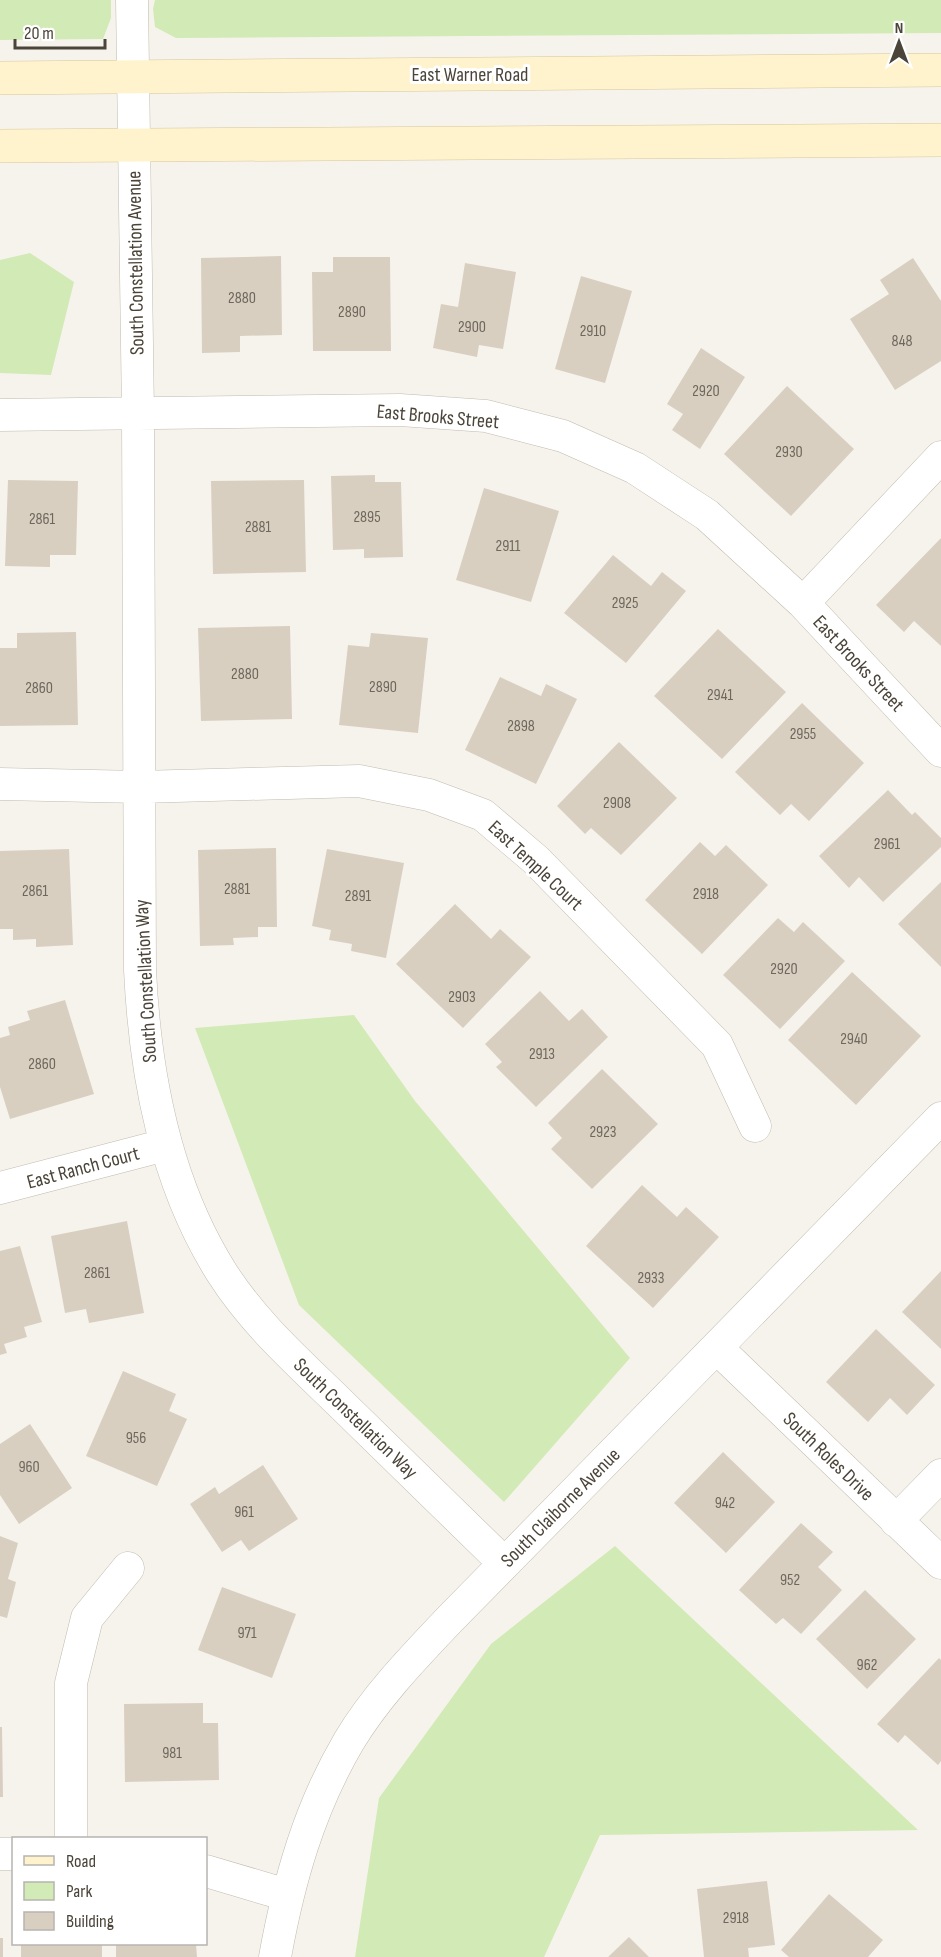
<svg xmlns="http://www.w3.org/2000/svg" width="941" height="1957" font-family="'Sofia Sans Condensed',sans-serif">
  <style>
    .green { fill: #d2eab5 }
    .building { fill: #d8cfc1 }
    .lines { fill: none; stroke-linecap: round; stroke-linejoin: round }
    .minor-casing { stroke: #c2bbae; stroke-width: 33 }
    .secondary-casing { stroke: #d6c79b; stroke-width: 34 }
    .minor { stroke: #fff; stroke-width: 32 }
    .secondary { stroke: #fff3cd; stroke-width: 33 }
    .labels { text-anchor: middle; stroke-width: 6; stroke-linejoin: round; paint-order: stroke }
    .number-label { font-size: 16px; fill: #6e675b }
    .street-label { font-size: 20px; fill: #4b4439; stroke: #fff }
  </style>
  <rect width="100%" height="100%" fill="#f6f3ec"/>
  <path class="green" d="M0,0H111V18L103,39L0,40Z
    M155,0H941V33L176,38L155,27L153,9Z
    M30,253L74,282L51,375L0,373V260Z
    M354,1015L415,1101L630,1358L504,1502L299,1305L195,1028Z
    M615,1546L918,1830L600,1835L544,1957H355L379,1798L491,1644Z"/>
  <path class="building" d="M281,256L282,335L240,336V352L202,353L201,258Z
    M333,257H390L391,351H313L312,272H333Z
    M913,258L941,301V361L895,390L850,319L889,294L880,280Z
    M465,263L516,272L503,349L479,345L477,357L433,348L441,304L458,307Z
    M581,276L632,291L605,383L555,369Z
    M701,348L745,377L700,449L672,430L683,414L667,404Z
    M787,386L854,449L791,516L724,454Z
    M375,475V482H401L403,557L364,558V549L333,550L331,476Z
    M8,480L78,481L76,555H50V567L5,566Z
    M304,480L306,572L213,574L211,481Z
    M484,488L559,511L531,602L456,580Z
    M941,538V646L914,621L904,632L876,605Z
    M613,555L651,586L662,572L686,591L626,663L564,613Z
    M290,626L292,719L201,721L198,628Z
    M718,629L786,692L722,759L654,696Z
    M76,632L78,725L0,726V648H17V633Z
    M371,633L428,638L418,733L339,725L348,645L369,647Z
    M500,677L541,696L546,684L577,699L536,784L465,750Z
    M802,703L864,763L809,821L791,804L780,815L735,772Z
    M619,742L677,798L621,855L591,828L585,834L557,806Z
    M888,790L912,815L915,812L941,838V847L883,902L859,877L849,888L819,856Z
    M700,842L715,856L726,845L768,885L702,954L645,900Z
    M276,848L277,927H258V937L233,938L234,945L200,946L198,850Z
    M69,849L73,945L36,947V939L13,940V929H0V851Z
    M327,849L404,863L386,958L351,951L352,944L329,940L331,930L312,926Z
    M941,882V967L898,924Z
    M455,904L491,939L500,929L531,957L463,1028L396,964Z
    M778,918L794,932L803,922L845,961L780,1029L723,975Z
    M852,972L921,1036L856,1105L788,1040Z
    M540,991L569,1021L582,1009L608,1037L536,1107L496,1067L502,1062L485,1044Z
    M65,1000L94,1094L10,1119L0,1087V1038L10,1035L8,1027L30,1020L27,1011Z
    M602,1069L658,1124L592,1189L551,1149L562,1138L548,1123Z
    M642,1185L677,1217L686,1207L719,1237L653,1308L586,1246Z
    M127,1221L144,1313L89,1323L86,1309L65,1313L51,1236Z
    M20,1246L42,1322L24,1327L27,1337L4,1344L7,1353L0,1355V1251Z
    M941,1271V1349L902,1312Z
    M876,1329L935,1385L907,1415L890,1398L868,1422L826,1382Z
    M123,1371L176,1394L169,1411L187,1419L157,1486L86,1456Z
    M30,1424L72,1488L19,1524L0,1495V1444Z
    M723,1452L775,1502L726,1553L674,1503Z
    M263,1465L298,1519L249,1551L241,1540L222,1552L190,1504L215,1487L219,1494Z
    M801,1523L833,1552L818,1567L842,1590L801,1634L783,1618L776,1624L739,1590Z
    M0,1536L18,1543L8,1579L16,1582L7,1618L0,1616Z
    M222,1587L296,1614L272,1678L198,1650Z
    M865,1590L916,1639L867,1689L816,1639Z
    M939,1658L941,1660V1761L938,1765L905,1735L898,1743L877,1724Z
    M203,1703V1723H218L219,1780L125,1782L124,1704Z
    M0,1727H2L3,1797H0Z
    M767,1881L775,1945L748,1948L749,1957H704L697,1889Z
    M829,1894L883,1940L868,1957H789L781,1950Z
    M629,1937L649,1957H608Z
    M0,1938H3V1957H0Z
    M21,1944H102V1957H21Z
    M116,1944H196L197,1957H116Z"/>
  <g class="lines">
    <defs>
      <path id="minor" d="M132,0L138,414L140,970C145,1075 165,1183 222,1273C253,1322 297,1361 338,1401C394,1455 449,1509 504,1563
        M0,415L400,410L486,416L563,436L635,468L707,515L803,603L941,751
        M803,603L941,457
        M0,784L140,787L359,781L429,795L483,815L536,860L717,1045L755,1126
        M0,1188L165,1145
        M717,1348L941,1563
        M896,1521L941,1475
        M71,1838V1683L87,1618L128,1568
        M0,1854H14
        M206,1871L287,1895
        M275,1957C289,1880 309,1809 349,1741C376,1696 414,1657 450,1619C488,1580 527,1541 565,1502C691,1374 816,1246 941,1118"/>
      <path id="secondary" d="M0,78L941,70
        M0,146L941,140"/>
    </defs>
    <use href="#minor" class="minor-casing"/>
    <use href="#secondary" class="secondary-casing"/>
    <use href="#minor" class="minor"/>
    <use href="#secondary" class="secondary"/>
  </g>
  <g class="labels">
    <g class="number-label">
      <text x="242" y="303">2880</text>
      <text x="352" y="317">2890</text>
      <text x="472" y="332">2900</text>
      <text x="593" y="336">2910</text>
      <text x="902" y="346">848</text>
      <text x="706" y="396">2920</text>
      <text x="789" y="457">2930</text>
      <text x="367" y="522">2895</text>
      <text x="42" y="524">2861</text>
      <text x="258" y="532">2881</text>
      <text x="508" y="551">2911</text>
      <text x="625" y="608">2925</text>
      <text x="245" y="679">2880</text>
      <text x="383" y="692">2890</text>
      <text x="39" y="693">2860</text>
      <text x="720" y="700">2941</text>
      <text x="521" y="731">2898</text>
      <text x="803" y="739">2955</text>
      <text x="617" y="808">2908</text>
      <text x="887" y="849">2961</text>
      <text x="237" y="894">2881</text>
      <text x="35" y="896">2861</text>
      <text x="706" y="899">2918</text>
      <text x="358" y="901">2891</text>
      <text x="784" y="974">2920</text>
      <text x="462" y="1002">2903</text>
      <text x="854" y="1044">2940</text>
      <text x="542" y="1059">2913</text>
      <text x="42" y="1069">2860</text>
      <text x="603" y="1137">2923</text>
      <text x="97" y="1278">2861</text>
      <text x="651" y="1283">2933</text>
      <text x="136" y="1443">956</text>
      <text x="29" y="1472">960</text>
      <text x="725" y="1508">942</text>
      <text x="244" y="1517">961</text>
      <text x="790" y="1585">952</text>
      <text x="247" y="1638">971</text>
      <text x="867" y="1670">962</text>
      <text x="172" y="1758">981</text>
      <text x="736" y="1923">2918</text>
    </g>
    <g class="street-label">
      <text x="470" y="81">East Warner Road</text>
      <text transform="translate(135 263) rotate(-91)" y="7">South Constellation Avenue</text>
      <text transform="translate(438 416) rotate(5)" y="7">East Brooks Street</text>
      <text transform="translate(859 663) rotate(47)" y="7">East Brooks Street</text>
      <text transform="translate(536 865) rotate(43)" y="7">East Temple Court</text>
      <text transform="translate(145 981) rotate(-93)" y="7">South Constellation Way</text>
      <text transform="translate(83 1167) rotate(-15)" y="7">East Ranch Court</text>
      <text transform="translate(356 1418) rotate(44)" y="7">South Constellation Way</text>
      <text transform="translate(829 1456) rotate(44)" y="7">South Roles Drive</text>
      <text transform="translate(560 1507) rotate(-45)" y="7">South Claiborne Avenue</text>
    </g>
  </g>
  <rect x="12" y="1837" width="195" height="108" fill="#ffffff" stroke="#b7b4b0" stroke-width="1.5"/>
  <rect x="24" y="1856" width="30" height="9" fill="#fff3cd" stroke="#b7b4b0" stroke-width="1.5"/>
  <text x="66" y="1867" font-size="18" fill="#4b4439">Road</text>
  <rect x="24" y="1882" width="30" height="18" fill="#d2eab5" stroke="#b7b4b0" stroke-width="1.5"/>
  <text x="66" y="1897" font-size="18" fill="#4b4439">Park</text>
  <rect x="24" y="1912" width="30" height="18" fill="#d8cfc1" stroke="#b7b4b0" stroke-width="1.5"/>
  <text x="66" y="1927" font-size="18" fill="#4b4439">Building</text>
  <g transform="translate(899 42)" stroke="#ffffff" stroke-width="4.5" paint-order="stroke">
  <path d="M0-4.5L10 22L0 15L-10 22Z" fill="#4b4439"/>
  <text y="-9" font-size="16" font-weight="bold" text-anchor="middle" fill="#4b4439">N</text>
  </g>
  <path d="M15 39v9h90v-9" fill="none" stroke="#4b4439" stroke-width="3"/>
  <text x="24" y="39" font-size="18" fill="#4b4439" stroke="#ffffff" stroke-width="4.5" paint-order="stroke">20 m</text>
</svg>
